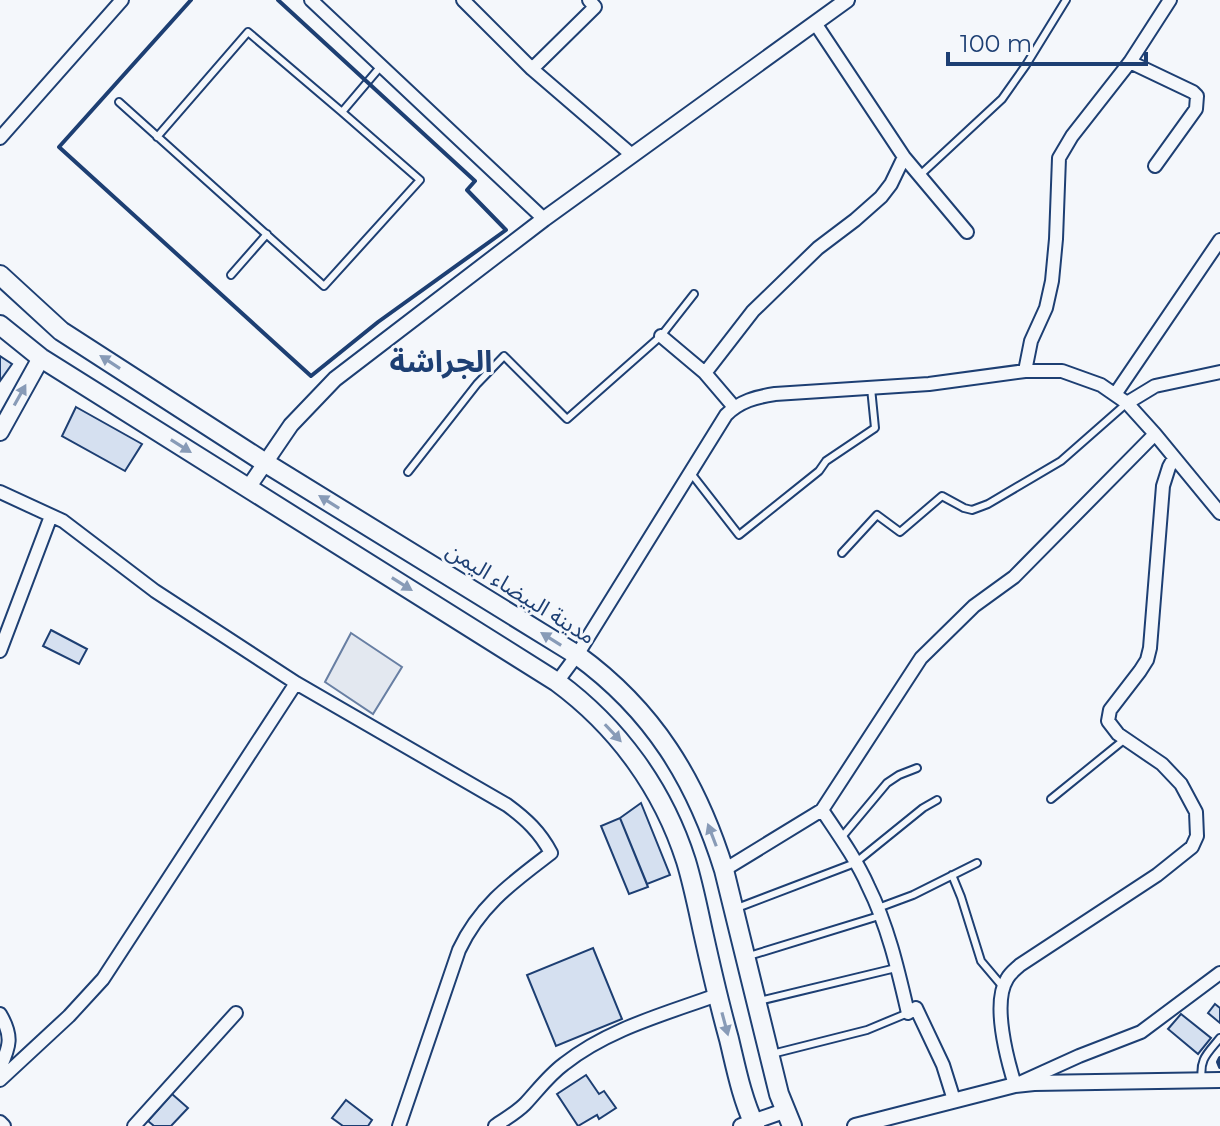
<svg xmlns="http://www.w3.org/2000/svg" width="1220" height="1126" font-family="Montserrat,'Noto Sans Arabic',sans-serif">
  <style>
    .parking { fill: #e3e8f0; stroke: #687fa3; stroke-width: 2 }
    .building { fill: #d5e0f0; stroke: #1d3f73; stroke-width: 2 }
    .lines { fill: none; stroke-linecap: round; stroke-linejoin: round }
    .service-casing { stroke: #1d3f73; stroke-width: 10 }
    .minor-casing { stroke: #1d3f73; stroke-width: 16 }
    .tertiary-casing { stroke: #1d3f73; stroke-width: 18 }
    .secondary-casing { stroke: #1d3f73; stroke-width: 20 }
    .primary-casing { stroke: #1d3f73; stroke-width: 22 }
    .service { stroke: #f4f7fb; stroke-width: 6 }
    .minor { stroke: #f4f7fb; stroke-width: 12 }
    .tertiary { stroke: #f4f7fb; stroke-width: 14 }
    .secondary { stroke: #f4f7fb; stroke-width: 16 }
    .primary { stroke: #f4f7fb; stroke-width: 18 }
    .wall { stroke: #1d3f73; stroke-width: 4 }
    .oneway { fill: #889bb7 }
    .labels { text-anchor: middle; stroke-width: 6; stroke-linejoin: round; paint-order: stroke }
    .street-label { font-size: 22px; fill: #1d3f73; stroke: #f4f7fb }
    .district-label { font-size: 30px; font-weight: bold; fill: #1d3f73; stroke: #f4f7fb }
  </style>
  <rect width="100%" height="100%" fill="#f4f7fb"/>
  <path class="parking" d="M351,633L402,667L373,714L325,682Z"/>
  <path class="building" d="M0,356L12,364L0,381Z
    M76,407L142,444L125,471L62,436Z
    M51,630L87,649L79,664L43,646Z
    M641,803L670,875L647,884L620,818Z
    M620,818L648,887L629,894L601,826Z
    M593,948L622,1019L556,1046L527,975Z
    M1215,1004L1220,1008V1023L1208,1013Z
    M1181,1014L1211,1038L1198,1054L1168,1029Z
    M586,1075L599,1094L604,1091L616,1108L599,1119L597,1115L578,1126L557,1094Z
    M172,1094L188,1108L171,1126H154L148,1121Z
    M346,1100L372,1120L368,1126H343L332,1118Z"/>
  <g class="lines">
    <defs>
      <path id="service" d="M119,102L324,286L420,180L342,112
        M157,137L248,32L342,112L381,66
        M919,176L1002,99L1026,65L1066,0
        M231,275L267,234
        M408,472L477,384L504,356L567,419L661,336L694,294
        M690,472L739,535L819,471L826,461L875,428L871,388
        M842,553L877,515L900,532L942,496L964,508L972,510L988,504L1061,461L1127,403
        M1051,799L1125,739
        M841,838L887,783L899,775L917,768
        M952,875L961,897L981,961L1003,987
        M737,908L855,863L923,808L937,800
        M878,908L913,895L977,863
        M749,956L879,916
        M759,1001L896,968
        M772,1054L867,1030L908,1013
        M1202,1080C1199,1059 1207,1054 1220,1038"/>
      <path id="minor" d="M311,0L544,219
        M463,0L532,69L632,155
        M815,23L904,157L967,232
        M1130,62L1193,92L1197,96L1196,109L1155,166
        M532,69L595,7L589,0
        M0,138L122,0
        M661,336L705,373L734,407
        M1025,371L1031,341L1046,308L1052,281L1056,239L1059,158L1072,136L1130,62L1170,0
        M705,373L753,311L818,248L855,220L881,197L891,184L904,157
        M1116,393L1220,240
        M1127,403L1155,386L1220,372
        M1174,458L1169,467L1163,486L1150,648L1147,660L1140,671L1110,710L1108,721L1118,734L1162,764L1181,784L1196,812L1197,836L1192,847L1157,875L1020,965C1016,969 1010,973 1007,979C992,1003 1007,1059 1015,1085L1079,1056L1141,1032L1220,973
        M0,492L63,521L155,591L296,683L507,805C526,819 540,832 551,853C513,882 480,905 459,950L399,1126
        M0,651L51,516
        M557,682L577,655L726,415C740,401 756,397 775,394L929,384L1025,371H1062L1101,385L1127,403L1155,434L1220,513
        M822,810C838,834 856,859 868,886C888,926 898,970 908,1013L916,1008L943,1065L954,1100
        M724,870L822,810L921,658L974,606L1014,577L1155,434
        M0,1014C13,1036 10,1046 0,1068
        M0,1080L69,1016L103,979L296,683
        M0,1122L4,1126
        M134,1126L236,1013
        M495,1126C505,1119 516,1113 525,1104C538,1090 549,1075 564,1064C608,1029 665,1014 717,995"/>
      <path id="tertiary" d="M248,488L291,425L335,379L544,219L847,0
        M741,1126L784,1111
        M855,1126L1015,1085L1034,1083L1220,1080"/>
      <path id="secondary" d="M0,432L41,358"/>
      <path id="primary" d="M0,275L61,331L264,462L577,655C653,710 696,780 724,870L779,1094L792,1126
        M0,325L41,358L557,682C618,727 663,789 686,861C693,884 698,909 703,932C711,968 719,1003 729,1039C736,1068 742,1099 755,1126"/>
    </defs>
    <use href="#service" class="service-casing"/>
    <use href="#minor" class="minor-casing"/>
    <use href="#tertiary" class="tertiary-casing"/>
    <use href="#secondary" class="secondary-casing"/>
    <use href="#primary" class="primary-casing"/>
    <use href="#service" class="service"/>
    <use href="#minor" class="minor"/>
    <use href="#tertiary" class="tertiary"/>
    <use href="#secondary" class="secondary"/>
    <use href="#primary" class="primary"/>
    <path class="wall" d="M191,0L59,147L311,376L378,322L506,230L467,190L475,181L278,0
      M1220,1058L1218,1062L1220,1067"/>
  </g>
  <defs><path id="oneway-solid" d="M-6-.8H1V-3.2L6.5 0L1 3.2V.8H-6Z" transform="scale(2)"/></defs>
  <g class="oneway">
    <use href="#oneway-solid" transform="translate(110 362) rotate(-147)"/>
    <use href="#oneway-solid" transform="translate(20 395) rotate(-61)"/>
    <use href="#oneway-solid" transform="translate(181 446) rotate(32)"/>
    <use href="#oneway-solid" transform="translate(329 502) rotate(-148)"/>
    <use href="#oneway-solid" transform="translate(402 584) rotate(32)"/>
    <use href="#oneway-solid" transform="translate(551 639) rotate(-148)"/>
    <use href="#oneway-solid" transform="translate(613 733) rotate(47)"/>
    <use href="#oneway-solid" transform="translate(712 835) rotate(-111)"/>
    <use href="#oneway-solid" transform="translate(725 1024) rotate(75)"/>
  </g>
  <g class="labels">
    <g class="street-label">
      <text transform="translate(521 593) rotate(32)" y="8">مدينة البيضاء اليمن</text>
    </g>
    <g class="district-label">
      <text x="441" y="372">الجراشة</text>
    </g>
  </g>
  <path d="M948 52v12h198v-12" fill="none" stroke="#1d3f73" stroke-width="4"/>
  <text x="960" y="52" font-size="24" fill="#1d3f73" stroke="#f4f7fb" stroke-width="6" paint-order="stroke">100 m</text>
</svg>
